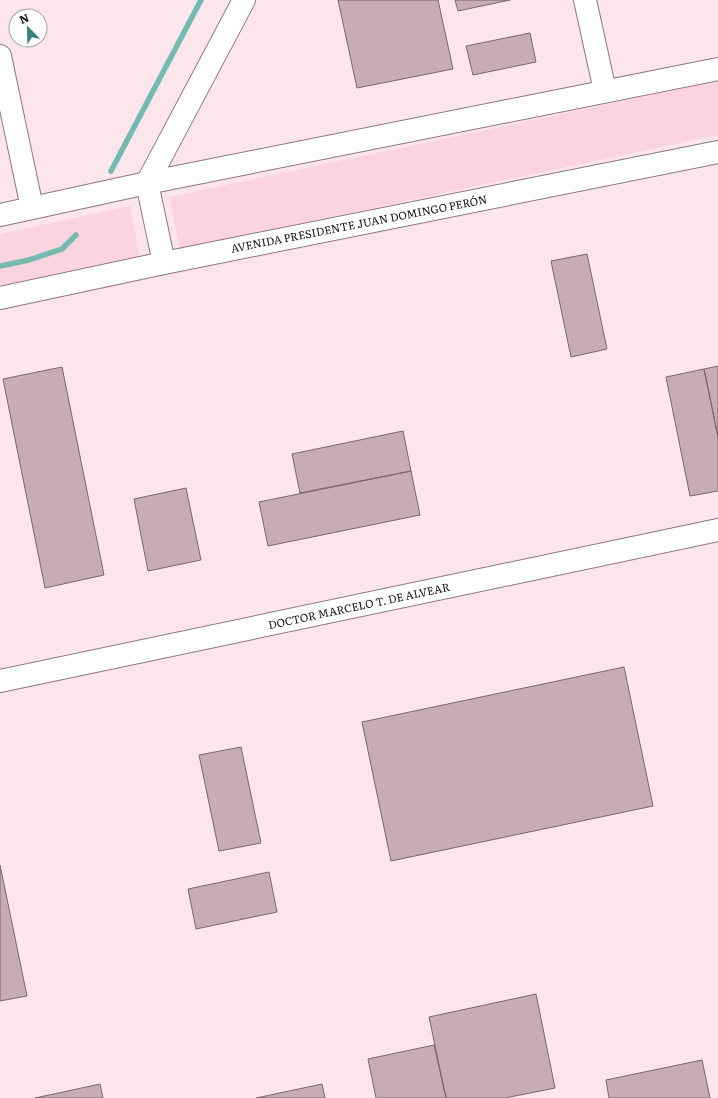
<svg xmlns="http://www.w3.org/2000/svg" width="718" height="1098" font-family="Literata,serif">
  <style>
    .built { fill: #fce6eb; fill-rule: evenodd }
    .green { fill: #fcd4df }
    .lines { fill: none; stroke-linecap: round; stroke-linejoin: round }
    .stream { stroke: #74baaf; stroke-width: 5.5 }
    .building { fill: #c7acb4; stroke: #7d656b }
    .minor-casing { stroke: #8f767d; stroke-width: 24 }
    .minor { stroke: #fff; stroke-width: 22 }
    .labels { text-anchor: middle; stroke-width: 3; stroke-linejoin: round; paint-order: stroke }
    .street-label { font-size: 11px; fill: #1a1114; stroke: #fff }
  </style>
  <rect width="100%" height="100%" fill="#fdf2f5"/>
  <path class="built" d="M0,0H718V1098H0ZM16,16H40V40H16Z"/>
  <path class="green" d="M718,81V135L180,249L169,197Z
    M130,206L140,258L0,288V234Z"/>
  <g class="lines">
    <path class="stream" d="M111,171L201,0
      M0,266L29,260L62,249L76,235"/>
  </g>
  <path class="building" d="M338,0H438L453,69L357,88Z
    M455,0H510L458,11Z
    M530,33L536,62L473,75L466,46Z
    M587,254L607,349L571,357L551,261Z
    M718,366V437L704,369Z
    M62,367L104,575L45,588L3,379Z
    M704,369L718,437V491L690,496L666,377Z
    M403,431L411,471L300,493L292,454Z
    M411,471L420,515L268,546L259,502Z
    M186,488L201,560L148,571L134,499Z
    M624,667L653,806L391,861L362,722Z
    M241,747L261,843L219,851L199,755Z
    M0,865L27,996L0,1001Z
    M269,872L277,912L196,929L188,889Z
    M536,994L555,1088L505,1098H446L429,1017Z
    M434,1045L446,1098H376L368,1059Z
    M702,1060L710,1098H609L606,1080Z
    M100,1084L103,1098H35Z
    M322,1084L325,1098H256Z"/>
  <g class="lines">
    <defs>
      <path id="minor" d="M585,0L605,91
        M0,56L32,208
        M0,215L147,183L718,69
        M164,263L147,183L244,0
        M0,298L164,263L718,152
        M0,681L718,530"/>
    </defs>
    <use href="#minor" class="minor-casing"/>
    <use href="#minor" class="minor"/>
  </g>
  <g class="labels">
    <g class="street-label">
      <text transform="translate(359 224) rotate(-11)" y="4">AVENIDA PRESIDENTE JUAN DOMINGO PERÓN</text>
      <text transform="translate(359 606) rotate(-12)" y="4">DOCTOR MARCELO T. DE ALVEAR</text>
    </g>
  </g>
  <g transform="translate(28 28) rotate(337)"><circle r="19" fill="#ffffff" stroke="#a3a0a1"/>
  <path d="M0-3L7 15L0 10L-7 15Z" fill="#3d8279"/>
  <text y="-6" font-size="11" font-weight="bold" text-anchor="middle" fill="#1a1114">N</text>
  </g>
</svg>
